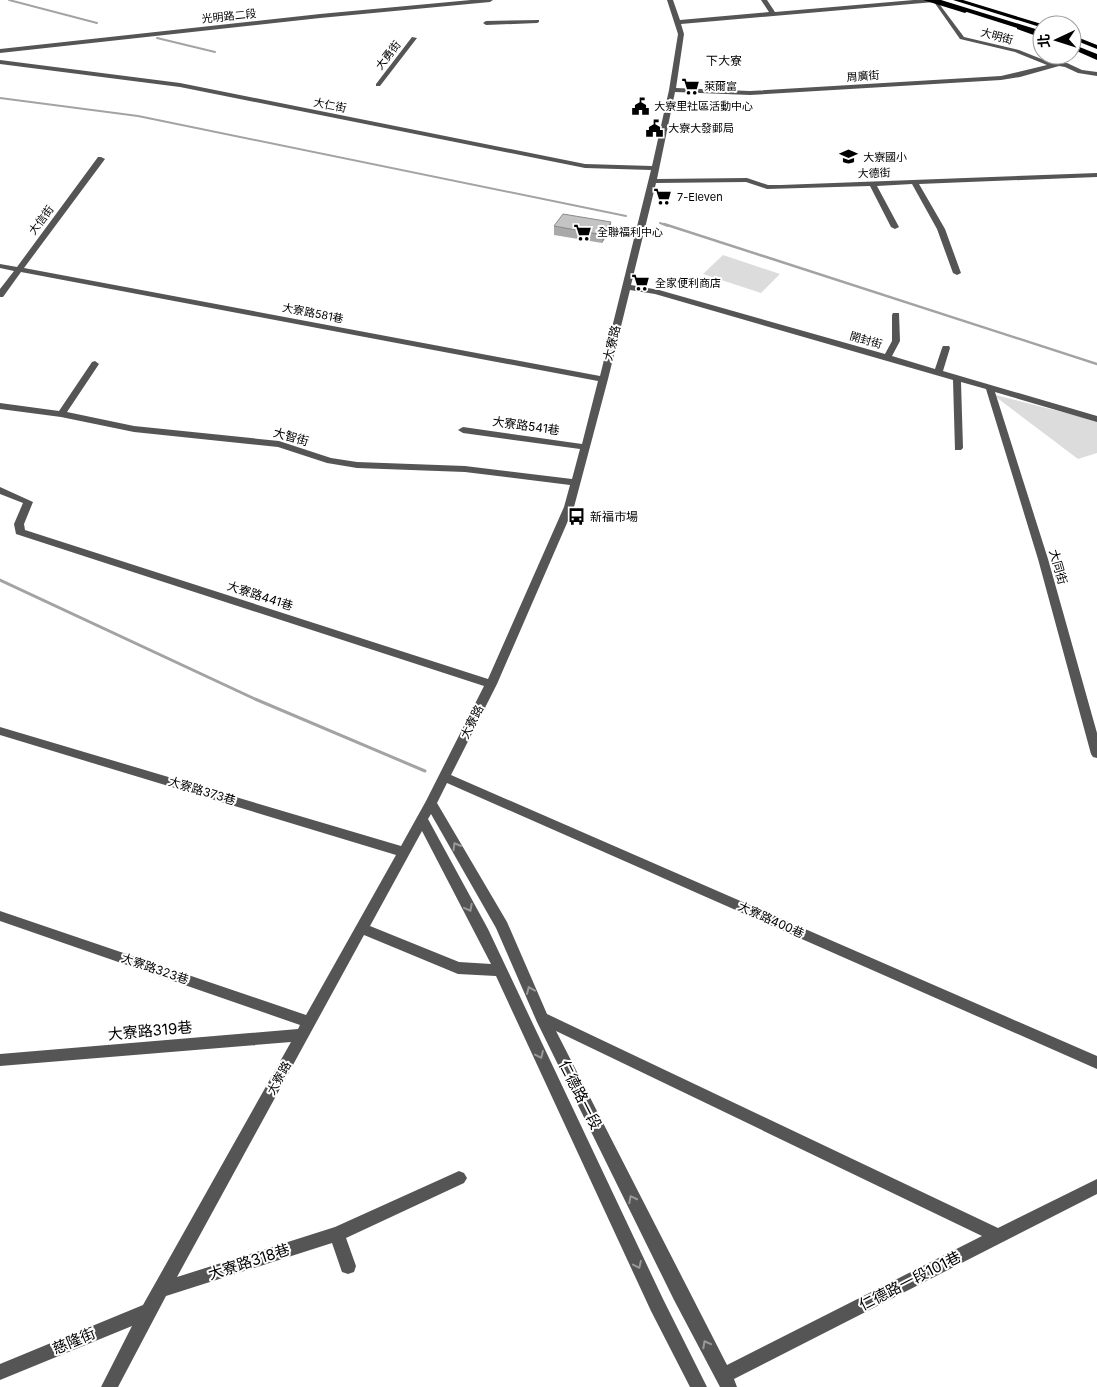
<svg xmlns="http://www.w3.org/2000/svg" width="1097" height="1387" font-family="Inter,'Noto Sans TC',sans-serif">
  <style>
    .green { fill: #dcdcdc }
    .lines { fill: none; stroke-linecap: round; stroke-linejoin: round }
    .stream-far2 { stroke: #a3a3a3; stroke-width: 2 }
    .stream-far1 { stroke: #a3a3a3; stroke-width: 2.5 }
    .stream { stroke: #a3a3a3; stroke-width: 3 }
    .minor { fill: #555; fill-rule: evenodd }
    .major { fill: #000; fill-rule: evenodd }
    .highway { fill: #000; fill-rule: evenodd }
    .wall { fill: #a9a9a9 }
    .shaded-wall { fill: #898989 }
    .building { fill: #c4c4c4; stroke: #898989 }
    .oneway { stroke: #999 }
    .labels { text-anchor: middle; stroke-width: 4; stroke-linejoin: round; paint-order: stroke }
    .far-street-label { font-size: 11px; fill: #000; stroke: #fff }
    .far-poi-label { font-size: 11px; fill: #000; stroke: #fff; text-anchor: start }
    .far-quarter-label { font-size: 12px; fill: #000; stroke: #fff }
    .street-label { font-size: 12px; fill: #000; stroke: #fff }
    .poi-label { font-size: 12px; fill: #000; stroke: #fff; text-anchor: start }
    .near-street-label { font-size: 15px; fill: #000; stroke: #fff }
  </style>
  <rect width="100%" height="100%" fill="#fff"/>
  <path class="green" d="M723,255L780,274L761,293L703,274Z
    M992,394L1097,421V453L1078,459Z"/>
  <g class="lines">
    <path class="stream-far2" d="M9,0L97,23
      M157,38L215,52
      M0,98L138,116L626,216
      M660,223L668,226"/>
    <path class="stream-far1" d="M664,224L1097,364"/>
    <path class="stream" d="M0,580L255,699L425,771"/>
    <path class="minor" d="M471,0H493L490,2L320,18L0,53V49L320,14Z
      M667,0H673L680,20L769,12L761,0H767L775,12L914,0H938L937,1L964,37L1019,50L1054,64L1067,63L1082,70L1097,72V76L1078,73L1065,67L1059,66L1020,77L1001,80L750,95L675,92L657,179L747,178L768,185H781L1097,173V177L919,184L945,229L961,273L957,275L953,273L937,229L912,184L877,186L899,227L895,229L891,227L870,186L767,189L746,182L656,183L631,285L659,290L885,354L892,341V315L893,313H899L900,341L892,356L935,369L942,348L943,346H949L950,348L943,371L1097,416V422L995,392L1048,559L1097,733V758L1093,757L1091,754L1038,559L986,389L961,382L963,448L961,450H955L953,380L655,294L630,290L608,379L574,507L497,684L451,775L1097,1056V1069L447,783L437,803L507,922L547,1014L998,1228L1097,1179V1194L734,1379L737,1387H720L674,1300L537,1022L496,928L431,814L428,819L488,929L663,1299L707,1387H690L651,1311L496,976L458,974L364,935L177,1277L335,1227L459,1171L464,1173L467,1178L464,1183L346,1238L356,1266L354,1272L348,1274L342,1272L332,1243L166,1296L118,1387H101L132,1326L0,1380V1364L143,1305L291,1042L0,1066V1054L298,1029L300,1025L0,921V911L306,1015L396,855L0,735V727L401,846L426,801L484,686L16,534L14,524L23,503L0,494V487L33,502L24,524L25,530L488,679L564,507L570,485L465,472L357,468L327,463L278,447L134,432L61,417L0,409V403L59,411L92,362L95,361L99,364L67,412L134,426L279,441L331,458L357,462L465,466L572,479L580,449L463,433L458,430L463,427L582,444L598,381L21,272L3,297H0V289L14,271L0,268V264L17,267L98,157H101L105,159L24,268L600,376L651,170L585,168L180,87L0,64V60L180,83L585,164L652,166L669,90L678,34ZM934,2L960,39L1015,52L1047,65L1001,76L750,91L676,88L684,34L681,24ZM422,831L491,964L459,962L370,926ZM556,1031L982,1236L727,1365Z
      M539,20V22L537,23L486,25L483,23L486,21Z
      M412,37L417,38L380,86H376V84Z"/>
    <path class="major" d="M923,0H933L968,11L965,13Z
      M953,0H963L1045,25H1042V28L1040,27Z
      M1017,27L1042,34V38L1017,29Z
      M1072,35L1097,45V49L1072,39Z"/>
    <path class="highway" d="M929,0H941L1042,31V36Z
      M1072,44L1097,54V60L1072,49Z"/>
  </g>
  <path class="wall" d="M611,222L610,230L602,243L554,235V226Z"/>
  <path class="shaded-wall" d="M611,222L610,230L602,243L603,235Z"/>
  <path class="building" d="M563,214L611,222L603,235L554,226Z"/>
  <defs><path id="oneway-chevron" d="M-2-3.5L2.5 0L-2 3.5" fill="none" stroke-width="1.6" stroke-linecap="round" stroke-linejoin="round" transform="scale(1.25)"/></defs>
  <g class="oneway">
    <use href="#oneway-chevron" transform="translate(456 846) rotate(-120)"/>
    <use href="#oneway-chevron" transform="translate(469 908) rotate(62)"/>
    <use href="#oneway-chevron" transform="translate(530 990) rotate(-113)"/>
    <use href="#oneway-chevron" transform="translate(540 1055) rotate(65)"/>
    <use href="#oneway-chevron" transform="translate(632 1199) rotate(-117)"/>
    <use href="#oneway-chevron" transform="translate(638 1265) rotate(65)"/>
    <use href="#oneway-chevron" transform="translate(706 1344) rotate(-118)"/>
  </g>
  <defs>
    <symbol id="supermarket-bare" viewBox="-9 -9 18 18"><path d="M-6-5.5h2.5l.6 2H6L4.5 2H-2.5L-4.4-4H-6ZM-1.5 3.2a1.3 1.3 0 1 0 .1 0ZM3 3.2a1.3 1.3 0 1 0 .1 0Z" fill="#000" stroke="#fff" stroke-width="2.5" paint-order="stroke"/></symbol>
    <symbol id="civic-bare" viewBox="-9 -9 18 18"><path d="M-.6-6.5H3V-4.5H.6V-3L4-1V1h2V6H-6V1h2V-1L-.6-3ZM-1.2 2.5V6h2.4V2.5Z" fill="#000" stroke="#fff" stroke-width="2.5" paint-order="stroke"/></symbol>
    <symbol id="school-bare" viewBox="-9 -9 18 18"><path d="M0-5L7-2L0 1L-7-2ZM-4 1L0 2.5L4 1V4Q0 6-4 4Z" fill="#000" stroke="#fff" stroke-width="2.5" paint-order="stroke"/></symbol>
    <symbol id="bus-bare" viewBox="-9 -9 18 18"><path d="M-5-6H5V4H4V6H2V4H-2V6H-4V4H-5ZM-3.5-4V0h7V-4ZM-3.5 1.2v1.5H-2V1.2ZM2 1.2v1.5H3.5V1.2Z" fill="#000" stroke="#fff" stroke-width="2.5" paint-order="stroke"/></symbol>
  </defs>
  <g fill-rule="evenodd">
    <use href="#supermarket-bare" x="678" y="74" width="25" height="25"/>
    <use href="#civic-bare" x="628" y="94" width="25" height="25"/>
    <use href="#civic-bare" x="642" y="116" width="25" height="25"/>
    <use href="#school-bare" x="836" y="144" width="25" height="25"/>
    <use href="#supermarket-bare" x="650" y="184" width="25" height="25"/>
    <use href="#supermarket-bare" x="570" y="220" width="25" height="25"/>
    <use href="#supermarket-bare" x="628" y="270" width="25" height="25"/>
    <use href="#bus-bare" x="564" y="504" width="25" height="25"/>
  </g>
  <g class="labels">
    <g class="far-street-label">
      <text transform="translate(229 16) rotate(-6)" y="4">光明路二段</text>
      <text transform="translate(997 36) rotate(15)" y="4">大明街</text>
      <text transform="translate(388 55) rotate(-52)" y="4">大勇街</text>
      <text transform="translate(863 76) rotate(-4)" y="4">周廣街</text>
      <text transform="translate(330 105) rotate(11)" y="4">大仁街</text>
      <text transform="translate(874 173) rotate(-2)" y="4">大德街</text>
      <text transform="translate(41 220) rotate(-53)" y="4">大信街</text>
      <text transform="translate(313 313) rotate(11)" y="4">大寮路581巷</text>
      <text transform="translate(866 340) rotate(16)" y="4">開封街</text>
    </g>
    <g class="far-poi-label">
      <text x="704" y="90">萊爾富</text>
      <text x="654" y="110">大寮里社區活動中心</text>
      <text x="668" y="132">大寮大發郵局</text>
      <text x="863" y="161">大寮國小</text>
      <text x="677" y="201">7-Eleven</text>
      <text x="597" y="236">全聯福利中心</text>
      <text x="655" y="287">全家便利商店</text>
    </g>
    <g class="far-quarter-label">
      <text x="724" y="65">下大寮</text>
    </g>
    <g class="street-label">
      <text transform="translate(612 343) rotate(-76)" y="4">大寮路</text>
      <text transform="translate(526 426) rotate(8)" y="4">大寮路541巷</text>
      <text transform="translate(291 437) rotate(16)" y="4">大智街</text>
      <text transform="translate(1058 567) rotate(74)" y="4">大同街</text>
      <text transform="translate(260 596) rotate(18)" y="4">大寮路441巷</text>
      <text transform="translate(472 722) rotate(-63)" y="4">大寮路</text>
      <text transform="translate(202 791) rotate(17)" y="4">大寮路373巷</text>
      <text transform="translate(771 920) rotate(24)" y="4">大寮路400巷</text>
      <text transform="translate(155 969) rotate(19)" y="4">大寮路323巷</text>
      <text transform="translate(279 1078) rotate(-61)" y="4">大寮路</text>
    </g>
    <g class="poi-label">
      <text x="590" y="521">新福市場</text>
    </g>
    <g class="near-street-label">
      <text transform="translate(150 1031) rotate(-5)" y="5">大寮路319巷</text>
      <text transform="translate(580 1095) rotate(63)" y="5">仁德路一段</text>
      <text transform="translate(249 1262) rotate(-18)" y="5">大寮路318巷</text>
      <text transform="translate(910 1281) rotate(-27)" y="5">仁德路一段101巷</text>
      <text transform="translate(74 1341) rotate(-23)" y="5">慈隆街</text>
    </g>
  </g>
  <g transform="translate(1057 40) rotate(266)"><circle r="24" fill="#ffffff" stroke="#999999"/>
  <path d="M0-4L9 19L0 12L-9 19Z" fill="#000000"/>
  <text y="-8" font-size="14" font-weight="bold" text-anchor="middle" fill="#000000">北</text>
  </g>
</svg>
